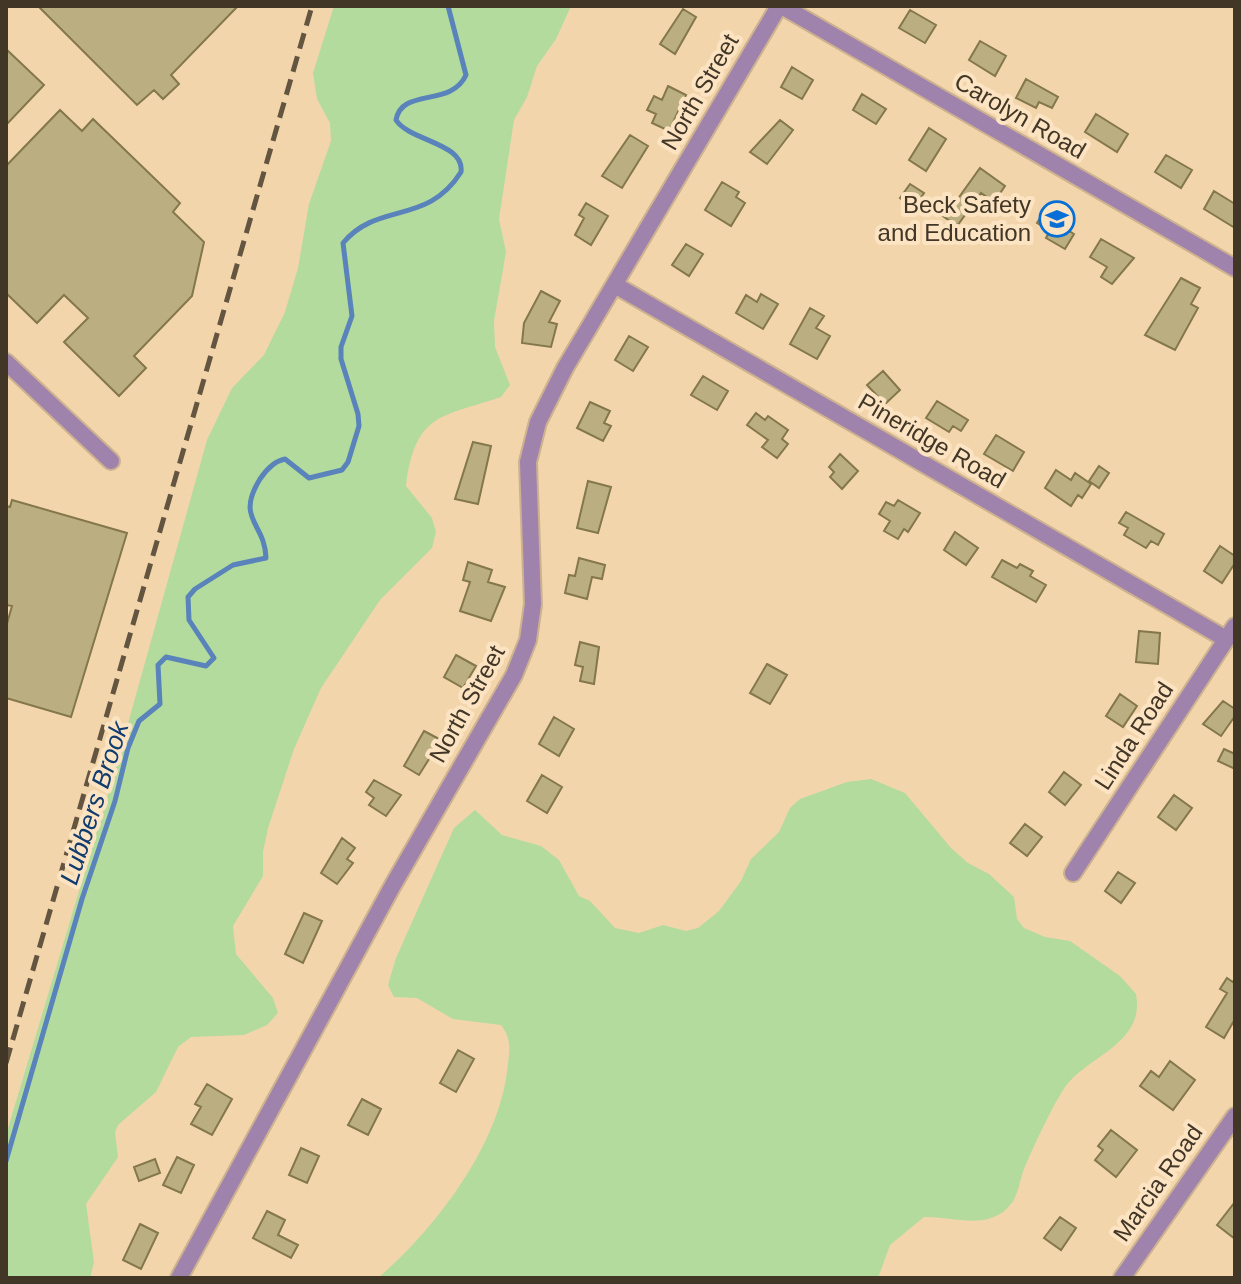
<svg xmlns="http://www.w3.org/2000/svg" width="1241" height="1284" font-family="Helvetica,sans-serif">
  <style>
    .green { fill: #b2db9d }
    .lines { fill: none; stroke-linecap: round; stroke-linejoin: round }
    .stream { stroke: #5983ba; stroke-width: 5 }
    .building { fill: #bbaf81; stroke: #83774b; stroke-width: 2 }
    .minor-casing { stroke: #ccb28f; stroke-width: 20 }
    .minor { stroke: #a083ad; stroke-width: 16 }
    .rail { stroke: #645540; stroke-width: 5; stroke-dasharray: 16 8; stroke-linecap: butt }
    .labels { text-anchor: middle; stroke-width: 8; stroke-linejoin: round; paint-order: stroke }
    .street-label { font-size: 24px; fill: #423626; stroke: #fce3c2 }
    .poi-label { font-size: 24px; fill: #423626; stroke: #fce3c2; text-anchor: end }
    .water-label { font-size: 26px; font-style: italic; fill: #103c6f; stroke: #fce3c2 }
  </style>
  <rect width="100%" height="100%" fill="#f3d5ac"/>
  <path class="green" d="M334,6H571L556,39L537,66L527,97L514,120L499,219L506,252L494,321L495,347L510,385L501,397C443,417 415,412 406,486L432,518L436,532L432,548L380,600L321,688L294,749L268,828L263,852V876L233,926L236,954L273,998L278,1013L267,1025L244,1035L191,1037L178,1047L156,1092L118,1125L115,1132L118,1157L86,1204L94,1262L90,1278H6V1135L112,781L207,440L232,388L264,355L285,312L298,268L309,204L331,141L330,123L317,99L313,73Z
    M871,779L905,793L951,848L968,863L989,874L1014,897L1017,919L1024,928L1045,937L1070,941L1120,976L1136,994C1145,1041 1094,1054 1069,1082C1057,1095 1032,1150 1024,1169C1020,1179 1018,1196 1011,1204C989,1232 952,1216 924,1217L890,1245L878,1278H378C435,1229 497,1148 507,1072C509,1053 513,1040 501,1025L453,1019L417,998L394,997L388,985L396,958L454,828L475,810L502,835L541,846L559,860L579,896L590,901L615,928L639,933L663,925L686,931L698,928L719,911L741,881L751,859L779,832L790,808L800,799L847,782Z"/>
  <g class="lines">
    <path class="stream" d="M6,1161L82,899L115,801L128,748L139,721L160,704L158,665L166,657L206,666L214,658L189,620L188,597L195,589L233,565L266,558C265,522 235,520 260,479C266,470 275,461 285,459L309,478L342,470L348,462L359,426L358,414L341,359V347L352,316L343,243C378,201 427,226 461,172C465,143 409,141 396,120C402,87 451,108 466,75L448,6"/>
  </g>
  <path class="building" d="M38,6H238L171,75L179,84L163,99L154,90L137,105Z
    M683,9L696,17L675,54L660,44Z
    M910,10L936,25L925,43L899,28Z
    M980,41L1006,56L995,76L969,60Z
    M6,49L44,85L6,125Z
    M792,67L813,80L802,99L781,87Z
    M1026,79L1058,97L1052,108L1039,102L1036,108L1016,98Z
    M668,86L686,95L669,131L652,123L656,114L647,110L654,96L662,100Z
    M862,94L886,109L876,124L853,110Z
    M60,110L82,131L93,119L180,203L173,212L204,242L192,296L134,356L146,368L119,396L64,342L88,318L64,295L37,323L6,293V166Z
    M1096,114L1128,134L1117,152L1085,132Z
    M780,120L793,130L767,164L750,152Z
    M929,128L946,139L926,171L909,160Z
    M630,135L648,146L622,188L602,176Z
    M1166,155L1192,170L1181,188L1155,172Z
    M980,168L1005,186L994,202L981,193L957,226L940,214L952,197L957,200Z
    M722,182L739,192L736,197L745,203L731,226L705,210Z
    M910,184L924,193L914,208L900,198Z
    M1214,191L1235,204V228L1204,209Z
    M586,203L608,216L591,245L575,235L584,218L579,215Z
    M1047,207L1071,222L1066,229L1074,234L1065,249L1046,238L1050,231L1037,223Z
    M1101,239L1134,258L1112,284L1101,277L1107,267L1090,257Z
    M686,244L703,254L689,276L672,265Z
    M1181,278L1200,288L1191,304L1198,308L1175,350L1145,335Z
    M541,291L560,301L549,322L557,324L551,347L522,343L524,323Z
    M761,294L778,304L763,329L736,313L746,295L757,302Z
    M810,308L824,316L816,328L830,336L817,359L790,344Z
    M629,336L648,347L633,371L615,360Z
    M883,371L900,390L885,404L867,385Z
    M703,376L728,391L717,410L691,395Z
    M937,401L968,420L961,431L953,426L949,432L926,418Z
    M590,402L610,411L604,423L611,426L603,441L577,428Z
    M756,413L765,420L768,416L788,430L782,439L788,444L777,458L762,447L768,440L747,425Z
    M996,435L1024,452L1013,471L984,454Z
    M473,442L491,446L478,504L455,499Z
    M840,454L858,471L842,489L830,477L834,472L829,467Z
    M1099,466L1109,473L1099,488L1089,481Z
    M1056,470L1071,480L1075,473L1091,484L1082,498L1078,495L1071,506L1045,488Z
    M588,481L611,487L598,533L577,528Z
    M12,500L127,533L71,717L6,698V627L12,606L6,605V506L10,507Z
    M898,500L920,513L908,532L904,529L898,539L884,531L890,521L879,514L886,502L894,506Z
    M1126,512L1164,534L1158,545L1151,541L1146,548L1124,535L1128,528L1119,523Z
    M955,532L978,548L966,565L944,550Z
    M1220,546L1235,556V563L1222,583L1204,571Z
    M579,558L605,565L602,579L592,577L587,599L565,593L569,575L575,576Z
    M1002,560L1017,568L1020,564L1033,571L1030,576L1046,585L1036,602L992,577Z
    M468,562L492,570L488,582L505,587L491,621L460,611L470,582L463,580Z
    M1139,631L1160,633L1158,664L1136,662Z
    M580,642L599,647L594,684L580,681L583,667L575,665Z
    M456,655L476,666L463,688L444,677Z
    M767,664L787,675L770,704L750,693Z
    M1120,694L1137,706L1123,727L1106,716Z
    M1223,701L1235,709V716L1221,736L1203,724Z
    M554,717L574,729L559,756L539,744Z
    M424,731L441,740L419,775L404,766Z
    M1224,749L1235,754V769L1218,761Z
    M1064,772L1081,785L1065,805L1049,792Z
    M542,775L562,787L547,813L527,801Z
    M374,780L401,795L386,816L369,805L374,798L366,792Z
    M1174,795L1192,808L1176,830L1158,817Z
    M1025,824L1042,837L1027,856L1010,843Z
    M342,838L355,848L347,859L353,863L337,884L321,873Z
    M1118,872L1135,883L1121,903L1105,891Z
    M304,913L322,921L303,963L285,954Z
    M1227,978L1233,982L1235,979V1019L1224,1038L1206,1027L1227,993L1220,989Z
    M458,1050L474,1059L456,1092L440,1083Z
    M1170,1061L1195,1080L1173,1110L1140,1086L1151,1071L1159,1077Z
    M207,1084L232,1099L212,1135L191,1124L201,1107L195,1104Z
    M362,1099L381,1109L368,1135L348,1125Z
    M1111,1130L1137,1150L1116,1177L1095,1160L1103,1150L1098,1146Z
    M301,1148L319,1156L307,1183L289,1175Z
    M177,1157L194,1165L181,1193L163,1185Z
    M155,1159L160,1173L139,1181L134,1167Z
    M1235,1202V1239L1217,1225Z
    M267,1211L285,1220L278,1235L298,1245L291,1258L253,1238Z
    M1060,1217L1076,1228L1061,1250L1044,1238Z
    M140,1224L158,1233L141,1269L123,1260Z"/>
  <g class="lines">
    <defs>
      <path id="minor" d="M782,6L1235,268
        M615,285L1226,639
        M6,362L111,461
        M1073,873L1235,626
        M179,1278L393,885L514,675L528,640L533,604L528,462L538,422L565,368L779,6
        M1122,1278L1235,1116"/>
    </defs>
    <use href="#minor" class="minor-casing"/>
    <use href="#minor" class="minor"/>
    <path class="rail" d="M6,1063L312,6"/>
  </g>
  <defs>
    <symbol id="school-ring" viewBox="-11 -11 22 22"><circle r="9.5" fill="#fce3c2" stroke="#086fd7" stroke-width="1.5"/><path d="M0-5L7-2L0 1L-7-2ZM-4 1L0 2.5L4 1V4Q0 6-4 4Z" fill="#086fd7"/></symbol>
  </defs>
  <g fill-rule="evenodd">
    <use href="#school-ring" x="1037" y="199" width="40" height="40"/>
  </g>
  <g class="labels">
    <g class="street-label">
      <text transform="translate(700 92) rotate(-60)" y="8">North Street</text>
      <text transform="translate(1020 116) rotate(30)" y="8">Carolyn Road</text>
      <text transform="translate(932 441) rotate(30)" y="8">Pineridge Road</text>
      <text transform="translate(467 704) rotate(-61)" y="8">North Street</text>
      <text transform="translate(1134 736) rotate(-57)" y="8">Linda Road</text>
      <text transform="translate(1158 1183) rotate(-55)" y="8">Marcia Road</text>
    </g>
    <g class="poi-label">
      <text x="1031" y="213">Beck Safety<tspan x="1031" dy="28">and Education</tspan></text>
    </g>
    <g class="water-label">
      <text transform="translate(94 803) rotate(-72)" y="9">Lubbers Brook</text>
    </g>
  </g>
  <rect width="1241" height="1284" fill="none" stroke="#423626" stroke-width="16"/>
</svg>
